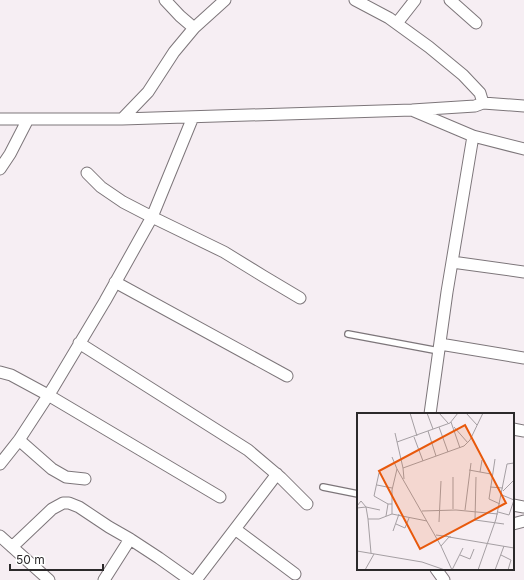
<svg xmlns="http://www.w3.org/2000/svg" width="524" height="580" font-family="Inter,sans-serif">
  <style>
    .lines { fill: none; stroke-linecap: round; stroke-linejoin: round }
    .service-casing { stroke: #7d767a; stroke-width: 8 }
    .minor-casing { stroke: #7d767a; stroke-width: 13 }
    .service { stroke: #fff; stroke-width: 5.5 }
    .minor { stroke: #fff; stroke-width: 11 }
    .inset-road { fill: none; stroke: #a59fa3; stroke-width: 1 }
    .view { fill: #e8590c; fill-opacity: 0.15; stroke: #e8590c; stroke-width: 2 }
    .inset-edge { fill: none; stroke: #2b292a; stroke-width: 2 }
  </style>
  <rect width="100%" height="100%" fill="#f6eef3"/>
  <g class="lines">
    <defs>
      <path id="service" d="M348,334L439,351
        M323,487L358,494"/>
      <path id="minor" d="M165,0L180,16L194,28
        M450,0L476,23
        M397,23L415,0
        M483,103L524,106
        M414,111L473,136L447,292L430,414
        M0,119H122L412,110L475,106L483,103L480,93L463,75L429,47L389,18L355,0
        M122,119L148,92L174,52L194,28L225,0
        M473,136L524,149
        M0,169L10,154L28,119
        M87,173L101,187L123,202L152,217L224,252L263,276L300,298
        M452,262L524,272
        M115,282L287,376
        M79,343L248,450L281,478L307,504
        M440,344L524,358
        M0,372L11,375L48,395L220,497
        M513,429L524,431
        M19,440L52,469L66,477L85,479
        M0,464L19,440L53,388L105,301L152,217L193,117
        M513,505L524,507
        M513,524L524,521
        M235,529L295,574
        M0,536L49,580
        M12,547L52,509L63,503H69L79,507L109,527L130,539L159,558L190,580
        M436,569L444,580
        M104,580L130,539
        M196,580L277,474"/>
    </defs>
    <use href="#service" class="service-casing"/>
    <use href="#minor" class="minor-casing"/>
    <use href="#service" class="service"/>
    <use href="#minor" class="minor"/>
  </g>
  <g transform="translate(357 413)">
    <rect width="157" height="157" fill="#f6eef3"/>
    <path class="inset-road" d="M53,0L60,23M70,0L76,16M82,0L91,10M109,0L120,12M94,9L103,35M82,14L91,39M97,14L111,30M71,18L79,43M38,20L46,55M57,24L66,48M40,29L93,10L101,0M35,44L40,56M138,46L132,86L143,91M112,57L134,61M123,59L125,47M22,60L17,83L31,91H35M119,64L118,107L147,111M47,66L46,55L107,33L113,27L126,0M20,72L35,75M133,74L146,75M146,78L157,67M145,82L157,87M0,93L4,88L9,94L23,97M0,95L9,94L11,106M96,96V64M108,97L114,50M65,98L99,97L141,101M141,99L152,102L157,87M35,101V77L40,56L84,133M29,103L31,91M82,109L84,68M39,111L48,115L52,105M36,118L42,101M79,122L94,124M0,138L65,149L88,157M14,140L11,106H22L35,101L70,108M103,142L113,146L117,136M144,142L154,147L151,157M8,157L17,141M95,157L84,133L92,124L157,135M95,157L106,135M121,157L139,106L150,51L157,50M138,157L147,133"/>
    <path class="view" d="M108,12L149,90L63,136L22,58Z"/>
    <rect width="157" height="157" class="inset-edge"/>
  </g>
  <path d="M10 564v6h93v-6" fill="none" stroke="#2b292a" stroke-width="2"/>
  <text x="16" y="564" font-size="12" fill="#2b292a" stroke="#ffffff" stroke-width="3" paint-order="stroke">50 m</text>
</svg>
